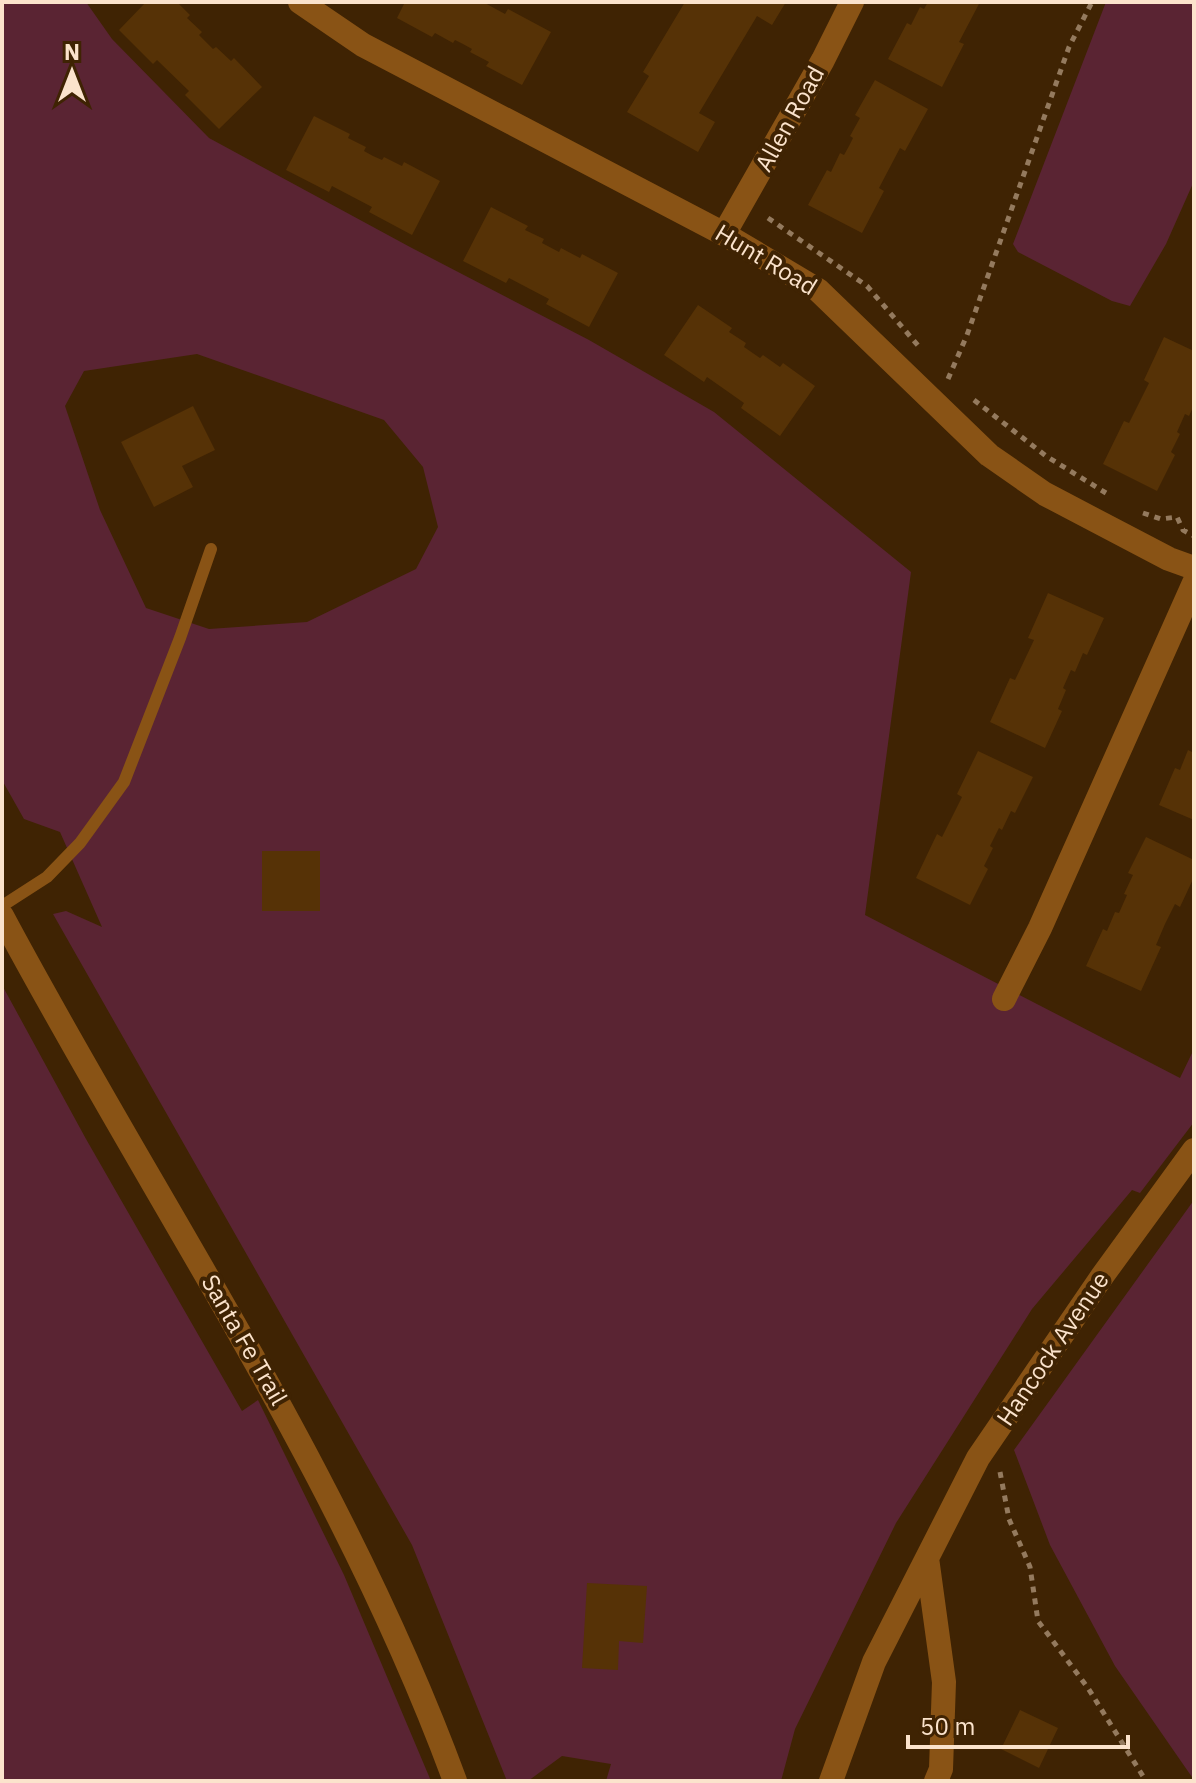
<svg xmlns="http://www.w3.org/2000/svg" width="1196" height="1783" font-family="'IBM Plex Sans',sans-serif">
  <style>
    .green { fill: #5a2433; fill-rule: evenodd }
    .building { fill: #563206 }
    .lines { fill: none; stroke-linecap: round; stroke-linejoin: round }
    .path { stroke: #947a5e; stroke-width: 5; stroke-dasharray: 6 6; stroke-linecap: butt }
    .lane { stroke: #895315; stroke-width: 12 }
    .street { stroke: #895315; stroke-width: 24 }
    .secondary { stroke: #895315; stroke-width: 24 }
    .labels { text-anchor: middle; stroke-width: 8; stroke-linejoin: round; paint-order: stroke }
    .street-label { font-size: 24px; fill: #fbe3cc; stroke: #3f2303 }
  </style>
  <rect width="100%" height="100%" fill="#3f2303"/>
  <path class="green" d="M2,2H86L112,39L209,138L410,247L589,340L714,412L911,572L865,915L1180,1078L1194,1049V1122L1140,1193L1132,1190L1032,1309L896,1523L795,1729L781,1781H606L611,1764L562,1756L528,1781H507L412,1545L53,914L66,911L102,927L60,832L24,819L2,780ZM197,354L384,420L423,467L438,527L416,569L307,622L209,629L146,608L100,510L65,406L84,371Z
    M1106,2H1194V181L1166,244L1130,306L1112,301L1018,252L1013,244Z
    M2,985L86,1139L242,1411L258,1400L344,1575L431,1781H2Z
    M1194,1200V1780L1115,1666L1050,1545L1014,1450Z"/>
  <path class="building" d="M146,2H177L190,15L187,18L202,32L199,35L213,49L216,47L231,61L234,58L262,87L219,129L185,95L189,91L157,60L153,64L119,30Z
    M405,2H483L505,14L508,9L551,32L522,85L486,66L489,62L470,52L472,49L463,44L455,40L453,43L435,33L432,37L397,18Z
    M685,2H786L772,25L757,16L699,113L715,122L698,152L627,112L649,76L643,72Z
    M928,2H980L959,42L964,44L942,87L888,59L907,23L911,25L920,7L924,9Z
    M875,80L928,109L905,151L900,148L879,188L884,191L862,233L808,205L827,170L831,172L840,153L844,155L849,146L853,138L850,136L860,118L855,115Z
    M314,116L350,134L348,138L366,147L364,151L373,156L382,160L384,157L402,166L404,162L440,181L412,235L369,212L372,207L332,186L329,192L286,170Z
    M491,207L528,226L525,230L544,239L542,243L559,252L561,248L580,258L582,254L618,273L589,327L546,304L549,299L509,278L506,283L463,261Z
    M698,305L732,328L729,332L746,343L744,347L760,358L763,355L780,367L783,363L815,386L780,436L741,408L744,403L707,377L704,382L664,355Z
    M1164,337L1194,351V405L1189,416L1185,414L1177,432L1180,434L1171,452L1175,455L1157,491L1103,464L1124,421L1129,423L1149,383L1144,380Z
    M193,406L215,450L182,466L193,487L154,507L121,442Z
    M1048,593L1104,618L1087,655L1083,653L1075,672L1071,670L1063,688L1066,690L1058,709L1062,711L1045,748L990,722L1010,678L1015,680L1034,640L1028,638Z
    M1194,747V820L1159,805L1175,768L1180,770L1188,750L1192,752Z
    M978,751L1033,777L1015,813L1011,811L1002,830L999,828L990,846L993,848L984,866L988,869L970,905L916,878L937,834L942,837L962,797L957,794Z
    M1146,837L1194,860V877L1180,907L1175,904L1165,924L1156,945L1161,947L1141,991L1086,966L1103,929L1107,931L1115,912L1119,913L1127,895L1124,894L1133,875L1128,873Z
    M262,851H320V911H262Z
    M587,1583L647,1586L643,1643L619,1641L618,1670L582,1668Z
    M1020,1710L1058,1728L1039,1768L1001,1749Z"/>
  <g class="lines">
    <path class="path" d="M768,218L867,286L921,349
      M948,379L967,335L1069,47L1092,2
      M974,400L1046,456L1106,493
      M1143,513L1161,519L1177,517L1183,530L1194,536
      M1000,1472L1009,1519L1030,1567L1038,1621L1088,1688L1146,1781"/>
    <path class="lane" d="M2,906L47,877L80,843L124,782L180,638L211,549"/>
    <path class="street" d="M300,2L363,45L724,234L818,290L989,455L1045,494L1169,559L1194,568
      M724,234L823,60L852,2
      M1004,999L1040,928L1194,583
      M927,1558L944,1682L941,1769L936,1781
      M831,1781L874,1662L978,1458L1103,1275L1194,1150"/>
    <path class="secondary" d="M2,916C155,1203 342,1473 455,1781"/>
  </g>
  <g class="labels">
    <g class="street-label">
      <text transform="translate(790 119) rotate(-61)" y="8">Allen Road</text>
      <text transform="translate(766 260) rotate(31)" y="8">Hunt Road</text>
      <text transform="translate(244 1340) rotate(60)" y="8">Santa Fe Trail</text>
      <text transform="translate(1053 1349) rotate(-56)" y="8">Hancock Avenue</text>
    </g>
  </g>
  <rect width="1196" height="1783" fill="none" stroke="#fbe3cc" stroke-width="8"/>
  <g transform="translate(72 72)" stroke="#3f2303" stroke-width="6" paint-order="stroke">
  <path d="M0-6L14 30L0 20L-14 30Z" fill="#fbe3cc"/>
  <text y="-12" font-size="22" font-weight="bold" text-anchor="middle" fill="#fbe3cc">N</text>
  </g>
  <path d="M908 1735v12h220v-12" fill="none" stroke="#fbe3cc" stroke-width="4"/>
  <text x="920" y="1735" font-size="24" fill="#fbe3cc" stroke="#3f2303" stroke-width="6" paint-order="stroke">50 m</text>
</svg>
